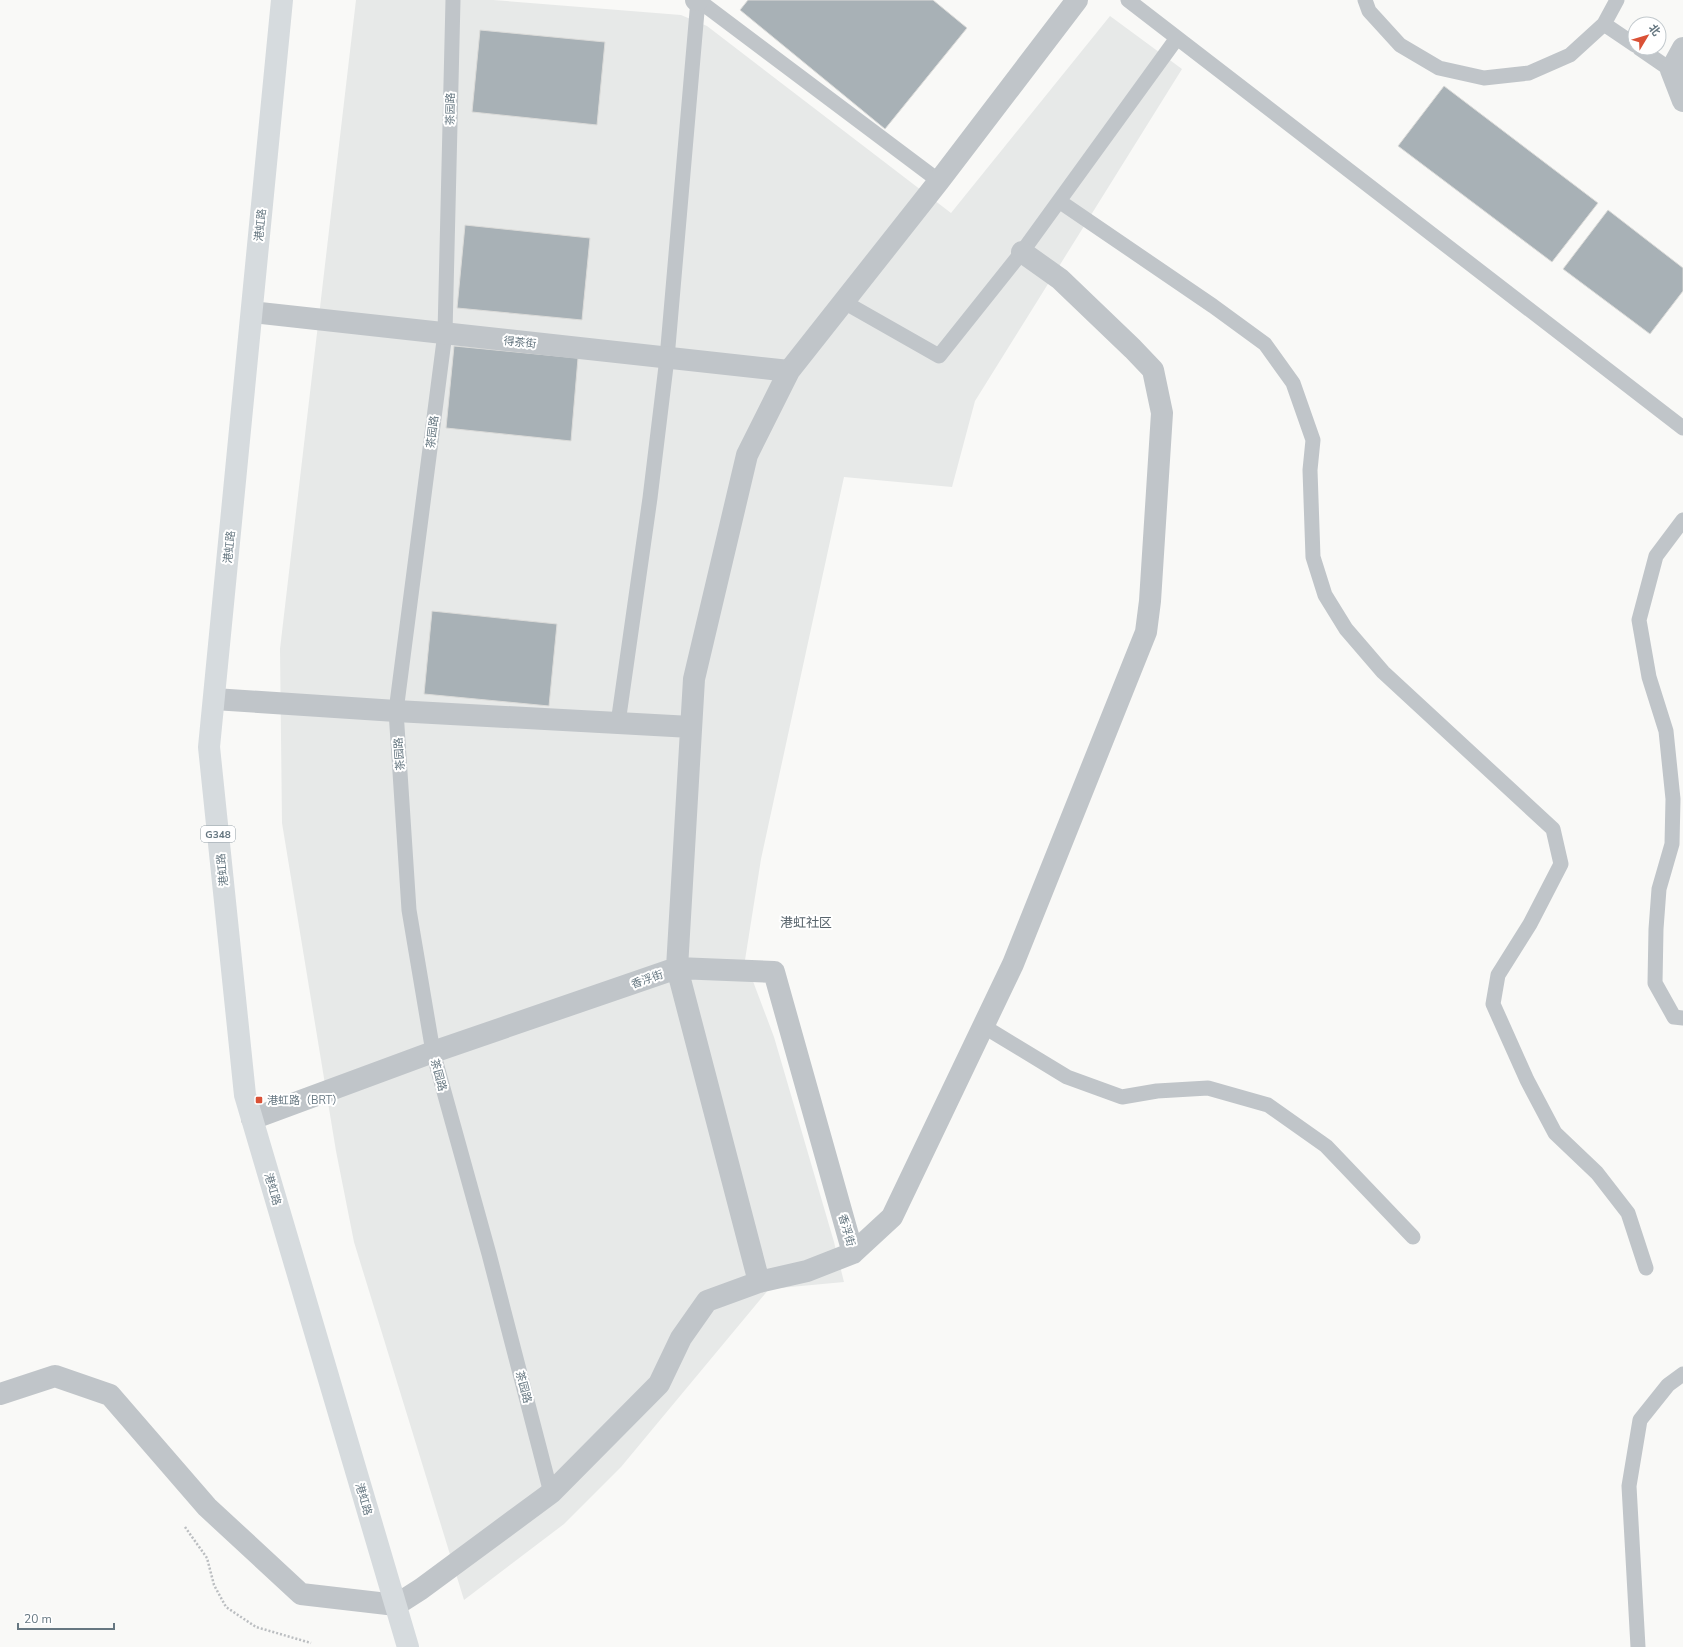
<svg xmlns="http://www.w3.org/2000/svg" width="1683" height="1647" font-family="'Nunito Sans','Noto Sans SC',sans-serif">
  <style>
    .built { fill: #e7e9e8 }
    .building { fill: #a8b1b6; stroke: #dbdbd9 }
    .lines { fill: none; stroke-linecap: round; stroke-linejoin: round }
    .path { stroke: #bbbec1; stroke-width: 2.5; stroke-dasharray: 2 2; stroke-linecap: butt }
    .service { stroke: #c0c5c9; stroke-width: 15 }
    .minor { stroke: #c0c5c9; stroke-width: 22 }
    .trunk { stroke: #d6dbde; stroke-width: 22 }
    .poi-dot { fill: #da5136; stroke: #fff; stroke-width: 1.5 }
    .labels { text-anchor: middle; stroke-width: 4; stroke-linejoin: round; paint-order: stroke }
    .shield { fill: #fff; stroke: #94a0a7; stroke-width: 1 }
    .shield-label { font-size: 10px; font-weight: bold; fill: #667781 }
    .street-label { font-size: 11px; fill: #667781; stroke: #fff }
    .poi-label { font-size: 11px; fill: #667781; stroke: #fff; text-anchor: start }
    .quarter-label { font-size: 13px; fill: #58646c; stroke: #fff }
  </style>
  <rect width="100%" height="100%" fill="#f9f9f7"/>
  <path class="built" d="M356,0H493L681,15L707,26L951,213L1110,16L1182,69L975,401L952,487L844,477L761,859L745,960L774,1037L834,1242L844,1282L769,1289L621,1467L564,1524L464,1600L354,1242L336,1151L282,823L280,649Z"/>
  <path class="building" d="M748,0H933L967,28L885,129L740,10Z
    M480,30L605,42L597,125L472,112Z
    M1444,86L1598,203L1552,262L1398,146Z
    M1608,210L1683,268V291L1650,334L1563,269Z
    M465,225L590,238L582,320L457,308Z
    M454,346L578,358L571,441L446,428Z
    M432,611L557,624L549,706L424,694Z"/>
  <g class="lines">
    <path class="path" d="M185,1527L207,1558L214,1585L226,1607L256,1627L311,1643"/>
    <path class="service" d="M453,0L445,333L396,711L409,910L433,1052L489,1254L551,1493
      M698,0L939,181
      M1128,0L1683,428
      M1365,0L1369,11L1400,45L1439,68L1484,78L1529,73L1570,55L1604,24L1617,0
      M1604,24L1635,45
      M1639,48L1671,70
      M1059,201L1213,306L1265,344L1293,383L1313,440L1310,470L1313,557L1325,595L1346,629L1383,672L1553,829L1561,864L1530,924L1498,975L1493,1004L1527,1080L1555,1133L1597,1173L1628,1213L1646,1268
      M844,302L939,356L1022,252L1177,38
      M1683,520L1656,556L1639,620L1649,677L1666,731L1673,799L1672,844L1659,889L1656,929L1655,983L1674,1017L1683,1018
      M618,723L650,498L667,358L698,0
      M983,1026L1067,1077L1122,1097L1157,1091L1208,1088L1268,1105L1326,1146L1413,1237
      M1638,1647L1629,1486L1640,1420L1668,1385L1683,1374"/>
    <path class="minor" d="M696,0H698
      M1683,48L1671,70L1683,101
      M252,312L789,371
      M214,699L396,711L691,727
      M252,1119L433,1052L677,968L774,972L853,1253
      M759,1282L807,1271L853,1253L892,1217L1013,964L1146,632L1150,601L1162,413L1153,370L1133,349L1060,279L1022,252
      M0,1394L55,1376L110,1395L207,1507L301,1594L396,1605L421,1589L551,1493L659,1384L681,1338L707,1301L759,1282L677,968L694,679L747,455L789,371L939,181L1077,0"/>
    <path class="trunk" d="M282,0L209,747L245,1095L408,1647"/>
  </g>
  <rect class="poi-dot" x="255" y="1096" width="8" height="8" rx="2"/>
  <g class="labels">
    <rect class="shield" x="201" y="826" width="34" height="16" rx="3"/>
    <g class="shield-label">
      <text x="218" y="838">G348</text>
    </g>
    <g class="street-label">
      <text transform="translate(450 109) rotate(-89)" y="4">茶园路</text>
      <text transform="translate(260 225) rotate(-84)" y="4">港虹路</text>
      <text transform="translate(520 342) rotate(6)" y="4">得茶街</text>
      <text transform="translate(432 432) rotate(-83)" y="4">茶园路</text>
      <text transform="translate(229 547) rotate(-84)" y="4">港虹路</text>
      <text transform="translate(399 754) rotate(-94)" y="4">茶园路</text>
      <text transform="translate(222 870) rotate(-96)" y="4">港虹路</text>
      <text transform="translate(647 979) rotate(-19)" y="4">香浮街</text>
      <text transform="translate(439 1075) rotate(75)" y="4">茶园路</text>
      <text transform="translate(273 1189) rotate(74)" y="4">港虹路</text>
      <text transform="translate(847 1230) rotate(74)" y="4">香浮街</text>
      <text transform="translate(524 1387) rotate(75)" y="4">茶园路</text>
      <text transform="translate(364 1499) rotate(74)" y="4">港虹路</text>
    </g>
    <g class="poi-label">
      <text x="267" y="1104">港虹路（BRT）</text>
    </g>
    <g class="quarter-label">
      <text x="806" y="927">港虹社区</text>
    </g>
  </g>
  <g transform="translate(1647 36) rotate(52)"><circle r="19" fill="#ffffff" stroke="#c2c9cd"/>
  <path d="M0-3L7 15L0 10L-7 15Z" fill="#da5136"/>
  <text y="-6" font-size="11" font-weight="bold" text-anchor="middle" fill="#667781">北</text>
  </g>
  <path d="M18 1623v6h96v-6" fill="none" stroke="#667781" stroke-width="2"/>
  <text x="24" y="1623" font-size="12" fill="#667781" stroke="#ffffff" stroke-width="3" paint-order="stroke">20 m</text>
</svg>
